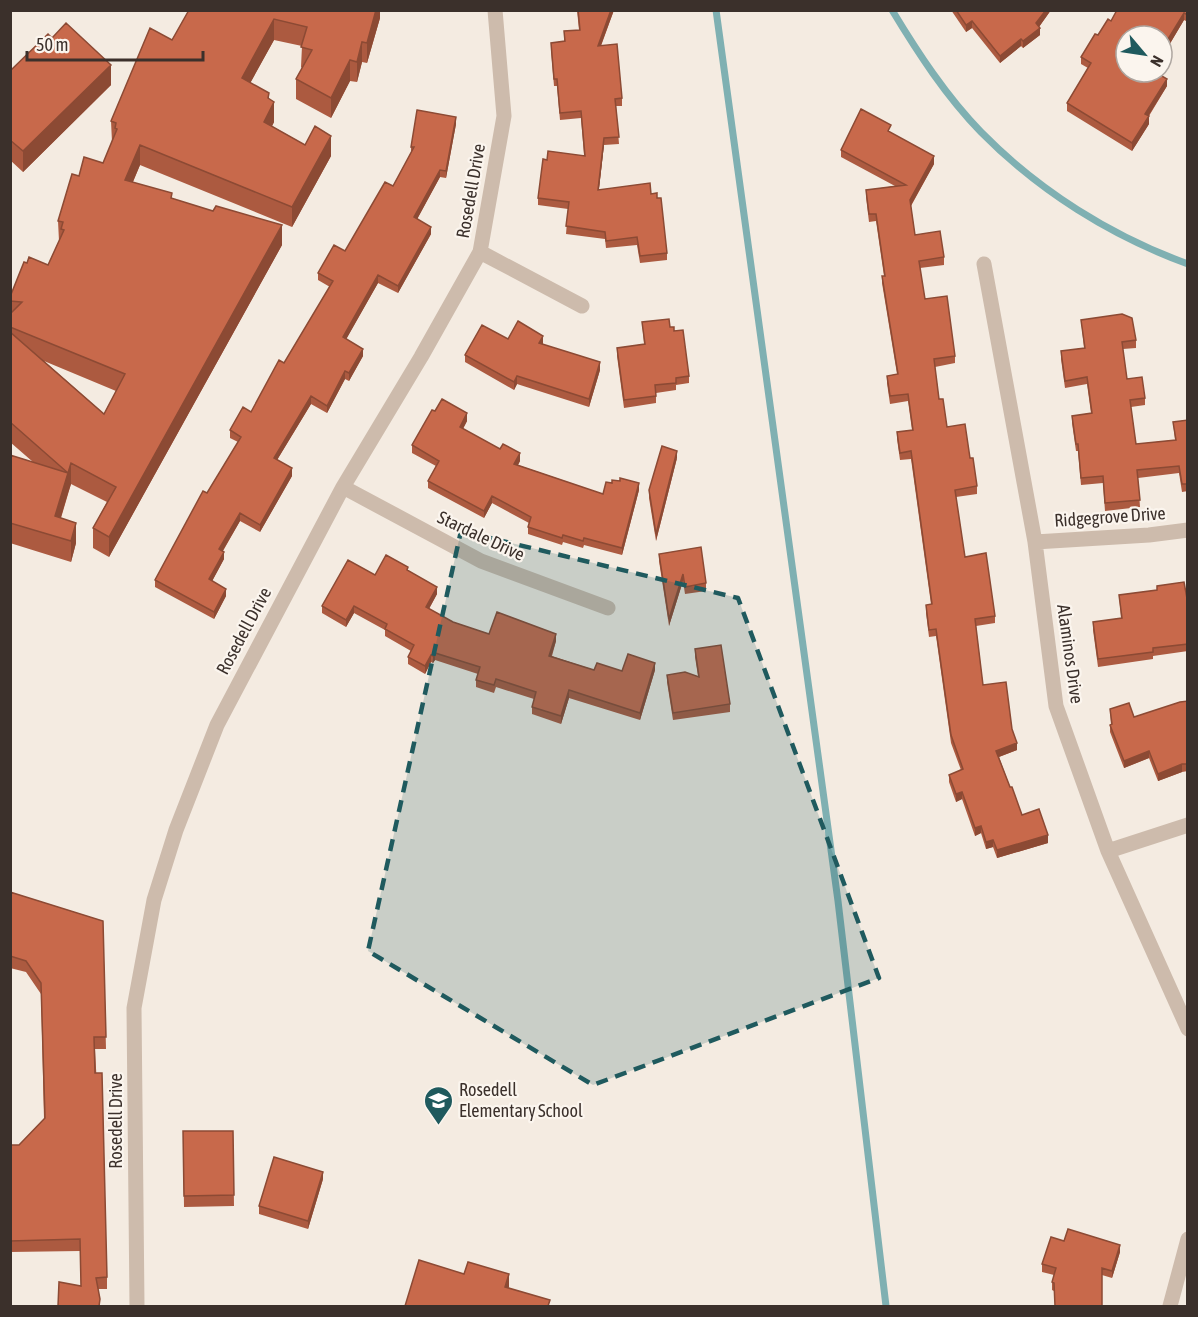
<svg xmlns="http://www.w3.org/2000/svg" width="1198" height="1317" font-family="'Asap Condensed',sans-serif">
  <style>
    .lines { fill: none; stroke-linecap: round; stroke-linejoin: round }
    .stream { stroke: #7fb0b2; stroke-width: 7 }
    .minor { stroke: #cdbbac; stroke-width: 15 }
    .wall { fill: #ac5a40; fill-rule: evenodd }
    .shaded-wall { fill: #8c4a34 }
    .building { fill: #c8694b; stroke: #8c4a34; stroke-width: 1.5 }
    .marked { fill: #1f5a5e; fill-opacity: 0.2; stroke: #1f5a5e; stroke-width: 4.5; stroke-dasharray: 12 8; stroke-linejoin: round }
    .labels { text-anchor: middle; stroke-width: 4.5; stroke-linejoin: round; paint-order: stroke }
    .street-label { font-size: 18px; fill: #3b302b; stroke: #fbf5ee }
    .poi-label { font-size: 18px; fill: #3b302b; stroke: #fbf5ee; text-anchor: start }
  </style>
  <rect width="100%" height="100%" fill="#f4ebe1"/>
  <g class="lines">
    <path class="stream" d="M716,10L838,901L886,1306
      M892,10C918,53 946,96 981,132C1039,191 1111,236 1188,264"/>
    <path class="minor" d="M480,252L582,306
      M984,264L1035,542L1056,706L1108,851L1188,1029
      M343,487L481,561L608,608
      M1035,542L1149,535L1188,530
      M1108,851L1188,825
      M137,1306L134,1008L154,900L176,830L217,725L343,487L421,357L480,252L504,116L495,10
      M1170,1306L1188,1239"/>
  </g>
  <path class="wall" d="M189,10H380V18L367,63L362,62L357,82L350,81L331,118L296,99V79L302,68L301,67L302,46L274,40L250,83L269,99L274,122L272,126L305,145L331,156L292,227L140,165L133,182L282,245L109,557L93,548V528L107,502L71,484L61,518L76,543L71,562L10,543V455L33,462L10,442V297L27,263L48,265L59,241L58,221L79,176L103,163L112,142L111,121L172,40ZM44,361L116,391L104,414Z
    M577,10H614L601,46L622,98V106H616L619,144L604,145L599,189L651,194L667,253V260L640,263L637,245L606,248L605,239L566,234L568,209L538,205V198L547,160L584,155L581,118L560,120L557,86H554L551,50V43L564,41V31L579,30Z
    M951,10H1051L1039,27L1040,35L1023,48L1021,46L1000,63L972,28L966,32Z
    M1188,10V22L1184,20L1162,57V36L1126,72L1167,86L1149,116V124L1132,151L1067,111V103L1088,68L1081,64V57L1111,21Z
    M52,38L111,85L23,172L10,160V71Z
    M456,124L446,178L440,177L417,219L431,234L398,293L378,283L346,339L363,356L349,381L345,379L327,413L311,404L277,460L292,476L260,532L240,521L223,551L224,559L212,581L226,596L214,619L155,587V580L238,442L230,438V430L251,412L284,363L330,287L318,280V273L345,251L393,186L411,153V147Z
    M891,133L934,164L911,206L915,235L944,257V265L920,268L925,299L955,356V363L935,367L939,399L947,427L970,458L977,486V494L956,497L965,557L995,616V623L976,626L983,685L1012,729L1017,750L999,757L1010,787L1022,815L1048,843L997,858L993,847L986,849L981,833L975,836L962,799L956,802L949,782V775L961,770L951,743L936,636L929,637L926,613V605L931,604L911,459L900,460L897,439V432L912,430L908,401L890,404L887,383V376L897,374L882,283V276H884L876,221L869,222L866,197V190L895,186L841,157V150Z
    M1081,320L1136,340V348L1123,349L1127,379L1145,398V405L1131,407L1136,444L1175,440L1173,422L1188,420V491L1182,492L1179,473L1138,478L1140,507L1105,511L1103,483L1081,485L1078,451H1076L1072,423V416L1091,413L1087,384L1065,388L1061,359V351L1084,348Z
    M642,322L670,327L674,331L689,376V383L676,385V390L656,393V403L624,408L617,356V348L644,344Z
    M508,339L543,343V344L600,370L589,407L517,384L514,390L465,362V355Z
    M435,411L467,421L463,429L520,461L518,465L603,494L639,490L622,555L584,545L583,548L563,542L562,545L528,534V527L529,523L492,503L484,518L428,488V481L436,466L412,453V445Z
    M677,458L656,541L649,498V490Z
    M659,554L706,583V591L685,594L683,581L669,626L659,561Z
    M408,570L437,594L429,609L453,622L489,634L556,641L552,656L594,670L622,671L655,670L640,720L569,698L561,724L532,714V707L534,699L496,687L494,693L476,687V680L478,674L435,660L433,663L431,662L425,674L408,664V657L411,651L385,636V630L354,613L346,627L322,613V606Z
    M1157,586L1188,604V651L1153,656V659L1098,667L1093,630V622L1121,618L1119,595L1157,590Z
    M695,649L730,704V712L673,720L667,682V675L698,676L695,657Z
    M1188,701V771L1182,772L1158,781L1149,758L1124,768L1110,732V725H1111L1110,709L1134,717Z
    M10,892L103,921L106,1049H95L107,1277V1289H98L100,1306L81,1286L80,1251L10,1252V1145H19L44,1119L41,994L26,972L10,968Z
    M183,1131H233L234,1206L184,1207Z
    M323,1179L308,1229L259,1214V1206Z
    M1064,1241L1120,1252L1112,1278L1102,1275L1054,1291L1052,1290V1282L1054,1275L1042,1272V1264Z"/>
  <path class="shaded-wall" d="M376,10H380V18L367,63V43Z
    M611,10H614L598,53V46Z
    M1046,10H1051L1036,31V23Z
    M1184,13V20L1162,57V49Z
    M274,19V40L242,98V78Z
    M972,21V28L966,32V25Z
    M1040,28V35L1023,48V41Z
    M1021,39V46L1000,63V56Z
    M362,42V62L357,82V62Z
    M350,60V81L331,118V98Z
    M111,65V85L23,172V151Z
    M1167,79V86L1145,121V114Z
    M269,93V111L274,102V122L264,142V122L268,98Z
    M1149,116V124L1132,151V143Z
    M456,117V124L446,178V171Z
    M331,136V156L292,227V207Z
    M604,138V145L598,197V190Z
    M140,145V165L125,200V180Z
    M934,156V164L910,207V200Z
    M440,170V177L414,225V217Z
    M282,225V245L109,557V537Z
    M431,227V234L398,293V286Z
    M378,275V283L343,345V337Z
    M543,336V343L539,350V343Z
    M363,349V356L349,381V373Z
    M600,362V370L589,407V399Z
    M345,371V379L327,413V406Z
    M517,376V384L514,390V382Z
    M311,396V404L274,465V458Z
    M467,413V421L460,434V427Z
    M677,451V458L656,541V534Z
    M520,453V461L514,472V464Z
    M71,463V484L68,493V473Z
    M292,468V476L260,532V525Z
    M68,473V493L55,537V516Z
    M639,483V490L622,555V548Z
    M492,496V503L484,518V511Z
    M240,513V521L219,557V549Z
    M76,523V543L71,562V541Z
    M224,552V559L209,587V579Z
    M683,574V581L669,626V619Z
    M437,587V594L426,614V607Z
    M226,589V596L214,619V612Z
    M354,606V613L346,627V620Z
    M556,634V641L549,663V656Z
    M435,653V660L433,663V656Z
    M431,655V662L425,674V666Z
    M655,663V670L640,720V713Z
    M569,690V698L561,724V716Z
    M1017,743V750L996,758V751Z
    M1149,751V758L1124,768V761Z
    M1182,764V772L1158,781V774Z
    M962,792V799L956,802V794Z
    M981,826V833L975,836V828Z
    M1048,835V843L997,858V850Z
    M993,840V847L986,849V842Z
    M323,1172V1179L308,1229V1221Z
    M1120,1245V1252L1112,1278V1271Z
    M509,1274V1287L505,1299V1287Z"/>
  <path class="building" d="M189,10H376L367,43L362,42L357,62L350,60L331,98L296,79L312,50L301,47L307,27L274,19L242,78L269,93L268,98L274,102L264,122L305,145L315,126L331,136L292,207L140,145L125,180L172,193L171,198L213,211L216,206L282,225L109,537L93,528L116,487L71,463L68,473L10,422V332L104,414L125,374L10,327V314L22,302L10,301V297L24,262L27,263L29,257L48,265L64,230L61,229L63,222L58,221L72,174L79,176L84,157L103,163L117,129L115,128L116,123L111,121L150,28L172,40Z
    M578,10H611L598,46L617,44L622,98L615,99L619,137L604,138L598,190L650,183L651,194L657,193V198H661L667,253L640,256L637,237L606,241L605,232L566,226L569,202L538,198L543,159L547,160L548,151L585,156L581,111L560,113L557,79H554L551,43L565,41L564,31L580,30Z
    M956,10H1046L1036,23L1040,28L1023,41L1021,39L1000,56L972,21L966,25Z
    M1117,10H1188V15L1184,13L1162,49V36H1126V72H1155L1167,79L1145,114L1149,116L1132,143L1067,103L1091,63L1081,57L1095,34L1098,35L1108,19L1111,21Z
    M66,23L111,65L23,151L10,140V71L48,34L52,38Z
    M861,109L891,125L888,131L934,156L910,200L915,235L940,231L944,257L919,261L925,299L947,296L955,356L934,359L939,399H943L947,427L965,424L970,458H973L977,486L955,490L965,557L986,553L995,616L975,619L983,685L1006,682L1012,729L1017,743L996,751L1010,787H1012L1022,815L1039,809L1048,835L997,850L993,840L986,842L981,826L975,828L962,792L956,794L949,775L963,769L951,735L936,629L929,630L926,605L932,604L911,451L900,453L897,432L913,430L908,394L890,396L887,376L898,374L882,276H885L876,214H869L866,190L906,185L841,150Z
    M417,110L456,117L446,171L440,170L414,217L431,227L398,286L378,275L343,337L363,349L349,373L345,371L327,406L311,396L274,458L292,468L260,525L240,513L219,549L224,552L209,579L226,589L214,612L155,580L203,491L207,493L241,437L230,430L243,407L251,412L279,360L284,363L333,281L318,273L334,245L345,251L385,182L393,186L414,147H411Z
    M1122,314L1132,318L1136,340L1122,342L1127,379L1142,377L1145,398L1130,400L1136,444L1176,440L1173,422L1188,420V484H1182L1179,466L1137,470L1140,500L1105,503L1103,476L1081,478L1078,444H1076L1072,416L1092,413L1087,377L1065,381L1061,351L1085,348L1081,320Z
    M669,319L670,327H674V331L683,330L689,376L676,378V383L655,385L656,396L624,400L617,348L645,344L642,322Z
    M518,321L543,336L539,343L600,362L589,399L517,376L514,382L465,355L482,325L508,339Z
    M442,399L467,413L460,427L500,449L503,444L520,453L514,464L603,494L606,482L612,483V480L620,481V478L639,483L622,548L584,538L583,541L563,535L562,538L528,527L531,517L492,496L484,511L428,481L439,461L412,445L432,410L435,411Z
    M662,446L677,451L656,534L649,490Z
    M10,455L68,473L55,516L76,523L71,541L10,523Z
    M701,547L706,583L685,587L683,574L669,619L659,554Z
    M386,555L408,567L407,570L437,587L426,607L453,622L489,634L497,612L556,634L549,656L594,670L597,663L622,671L628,654L655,663L640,713L569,690L561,716L532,707L536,692L496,679L494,685L476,680L480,667L435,653L433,656L431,655L425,666L408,657L414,645L385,629L387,624L354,606L346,620L322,606L348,560L375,575Z
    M1184,582L1188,604V644L1153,648V652L1098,659L1093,622L1122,618L1119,595L1157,590V586Z
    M721,645L730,704L673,713L667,675L685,672L699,677L695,649Z
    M1188,701V764H1182L1158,774L1149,751L1124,761L1110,725L1112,724L1110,709L1129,703L1134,717L1180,702Z
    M10,892L103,921L106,1037H94L95,1073H102L107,1277L96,1278L100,1299L99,1306H58L59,1282L81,1286L80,1239L10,1241V1145H19L45,1118L41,983L26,961L10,956Z
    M183,1131H233L234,1195L184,1196Z
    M274,1157L323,1172L308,1221L259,1206Z
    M1068,1229L1120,1245L1112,1271L1102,1268V1306H1055L1054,1283L1052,1282L1056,1268L1042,1264L1051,1237L1064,1241Z
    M419,1260L464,1274L468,1262L509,1274L505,1287L550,1300L548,1306H405Z"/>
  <path class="marked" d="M461,531L738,598L879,978L593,1085L368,951Z"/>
  <defs>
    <symbol id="school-pin" viewBox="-11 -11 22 30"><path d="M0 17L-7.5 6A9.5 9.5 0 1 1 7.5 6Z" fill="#1f5a5e" stroke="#fbf5ee"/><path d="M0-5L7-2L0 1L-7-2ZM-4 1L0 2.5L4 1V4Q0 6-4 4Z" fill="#fff"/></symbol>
  </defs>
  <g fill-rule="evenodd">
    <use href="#school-pin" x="422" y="1084" width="33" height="45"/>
  </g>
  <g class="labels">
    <g class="street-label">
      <text transform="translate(471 191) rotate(-80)" y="6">Rosedell Drive</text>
      <text transform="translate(1110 517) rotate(-4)" y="6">Ridgegrove Drive</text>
      <text transform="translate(481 536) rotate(25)" y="6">Stardale Drive</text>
      <text transform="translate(244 631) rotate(-62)" y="6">Rosedell Drive</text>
      <text transform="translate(1070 654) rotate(82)" y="6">Alaminos Drive</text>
      <text transform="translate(116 1121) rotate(-90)" y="6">Rosedell Drive</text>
    </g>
    <g class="poi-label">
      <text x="459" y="1096">Rosedell<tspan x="459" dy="21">Elementary School</tspan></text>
    </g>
  </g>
  <rect width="1198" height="1317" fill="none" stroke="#3b302b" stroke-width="24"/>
  <g transform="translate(1144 54) rotate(119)"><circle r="28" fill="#fbf5ee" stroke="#aea6a0" stroke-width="1.5"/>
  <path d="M0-4.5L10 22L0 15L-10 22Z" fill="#1f5a5e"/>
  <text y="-9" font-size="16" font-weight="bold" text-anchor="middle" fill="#3b302b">N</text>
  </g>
  <path d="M27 51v9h176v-9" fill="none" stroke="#3b302b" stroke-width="3"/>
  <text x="36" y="51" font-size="18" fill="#3b302b" stroke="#fbf5ee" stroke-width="4.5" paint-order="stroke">50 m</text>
</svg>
